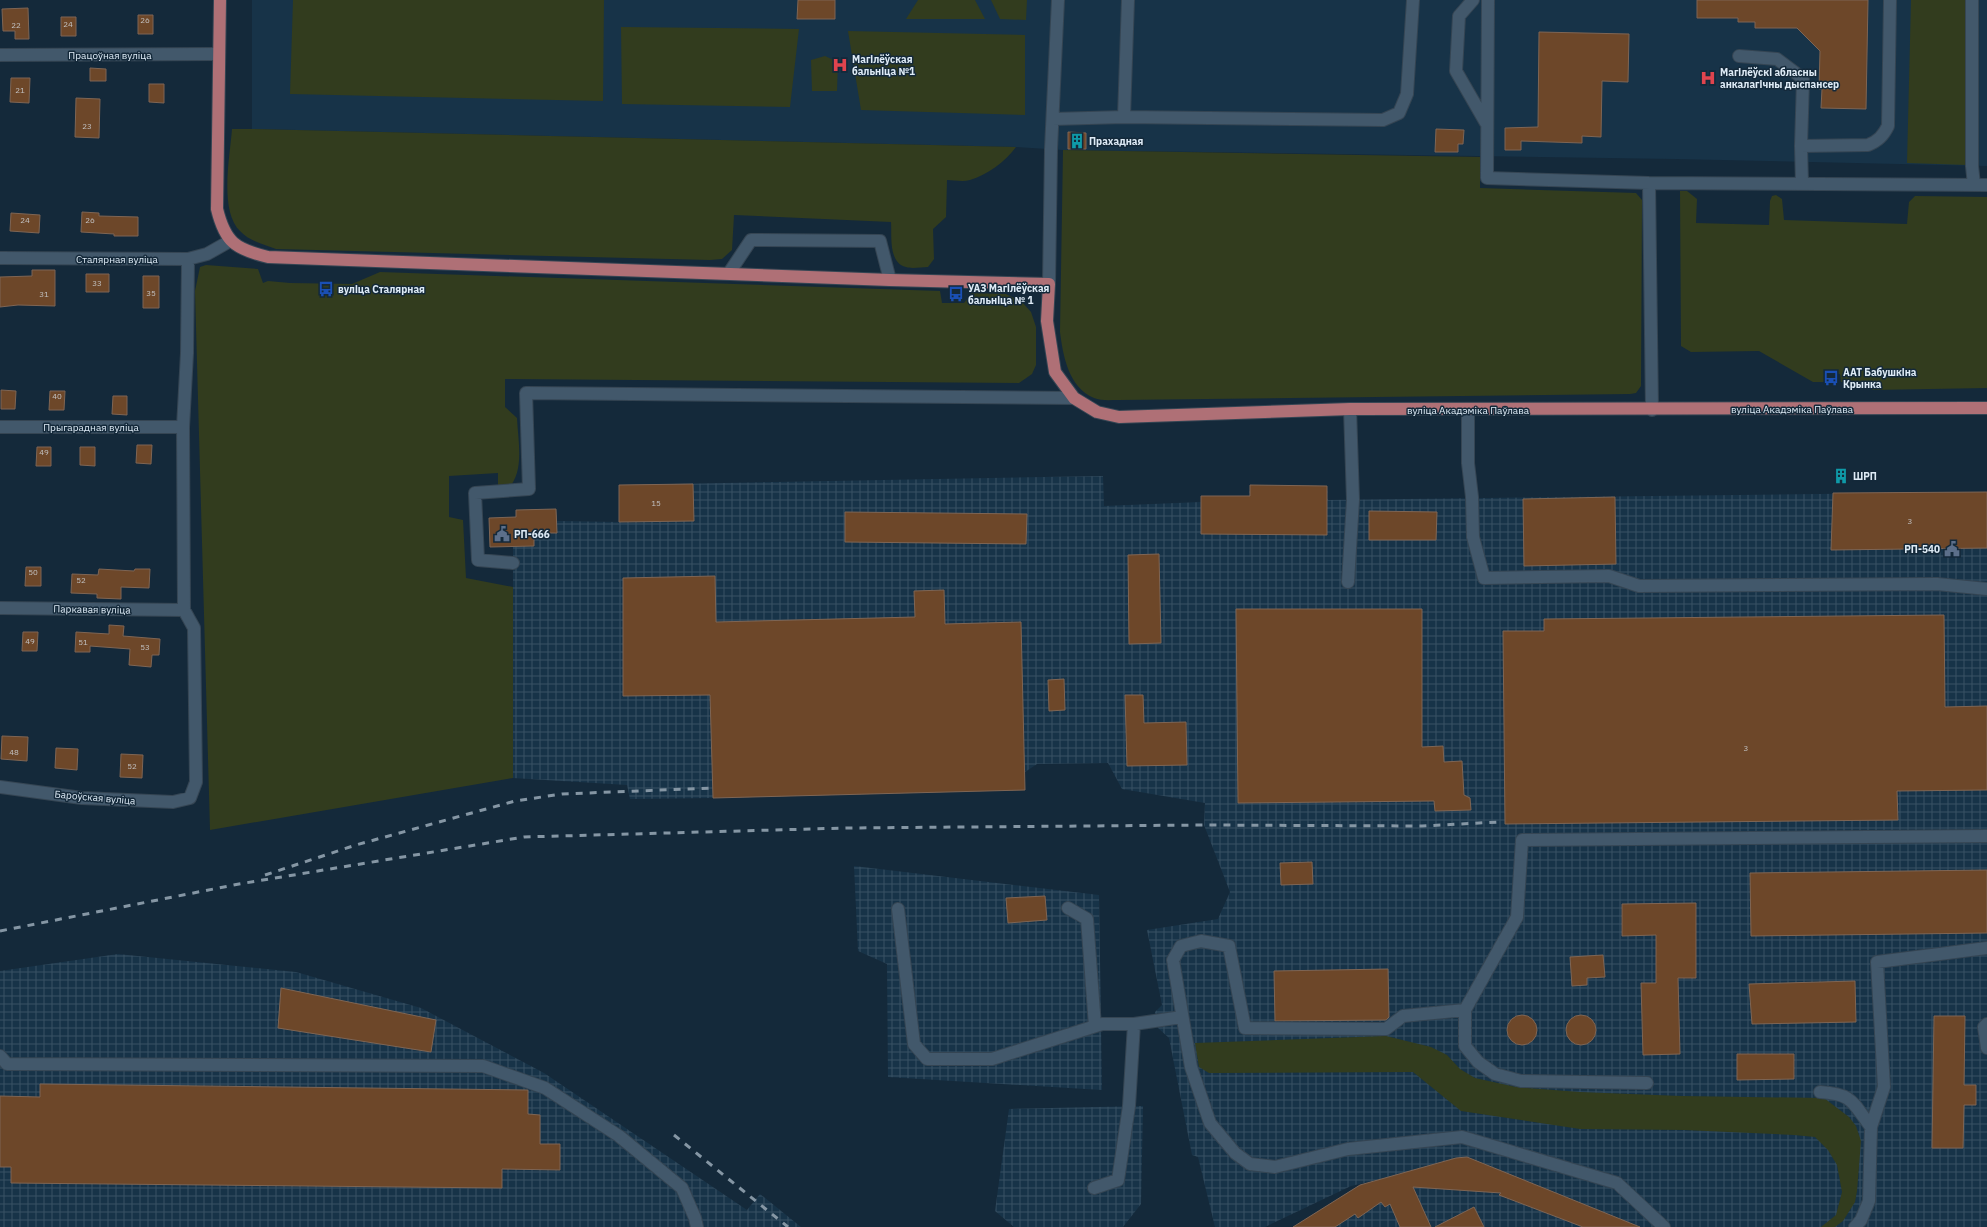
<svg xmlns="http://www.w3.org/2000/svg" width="1987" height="1227" font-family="'IBM Plex Sans',sans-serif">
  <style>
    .built { fill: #173348 }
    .industrial { fill: url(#industrial-grid) }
    .green { fill: #323c1e }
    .building { fill: #6d4729; stroke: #7e6554 }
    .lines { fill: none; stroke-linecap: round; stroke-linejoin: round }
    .minor-casing { stroke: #354553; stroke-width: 14 }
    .major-casing { stroke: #354553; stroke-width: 14 }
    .minor { stroke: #42586b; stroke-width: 12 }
    .major { stroke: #af7076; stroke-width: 12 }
    .rail { stroke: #8596a4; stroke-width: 3; stroke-dasharray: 7 7; stroke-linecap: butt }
    .labels { text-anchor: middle; stroke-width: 3; stroke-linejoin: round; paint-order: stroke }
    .number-label { font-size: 8px; fill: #c2c2c3 }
    .street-label { font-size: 10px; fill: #deebf6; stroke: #14293a }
    .poi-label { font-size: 10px; font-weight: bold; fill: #deebf6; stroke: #14293a; text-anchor: start }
  </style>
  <defs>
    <pattern id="industrial-grid" width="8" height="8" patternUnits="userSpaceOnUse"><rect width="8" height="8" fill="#173348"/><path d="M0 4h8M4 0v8" fill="none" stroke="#385163"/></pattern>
  </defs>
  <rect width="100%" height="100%" fill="#14293a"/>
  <path class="built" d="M252,0H1987V166L1675,159L1063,150L1016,147L252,129Z"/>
  <path class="industrial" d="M1103,476L1104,506L1201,502V496H1249L1250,485L1327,486L1328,500L1987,492V1227H1293L1360,1185L1381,1179L1351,1186L1265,1227H1215L1198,1157L1192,1155L1169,1038L1158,1028L1155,1012L1162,1005L1147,930L1218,919L1230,892L1204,825L1205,803L1122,789L1108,763L1037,764L1025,772V790L713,798L630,799L627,785L513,778V547H490L489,518L516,517V510L556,509L557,521L619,522V485Z
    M854,866L1099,895L1102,1090L888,1077L887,964L858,951Z
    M118,954L296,972L421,1008L544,1073L747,1210L760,1194L801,1227H0V971Z
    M1143,1106L1141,1204L1123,1227H1014L995,1211L1009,1109Z"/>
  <path class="green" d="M293,0H604L603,101L290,94Z
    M918,0H975L985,19H906Z
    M991,0H1027L1026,20L1000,19Z
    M1911,0H1966V165L1907,163Z
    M621,27L799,29L790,107L622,104Z
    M848,31L1025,35V115L861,110Z
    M825,56L838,62L837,91H812L811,60Z
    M232,129H252L1016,147C1005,162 987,175 970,180C963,182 954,180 947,180L946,217L933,229L934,259L928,267C921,267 912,269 906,267C888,263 892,235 891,222L734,215L732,250L722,259L710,260L276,249C263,244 249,241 240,231C219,211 230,156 232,129Z
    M1063,150L1480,157V188L1636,193L1642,200V204L1641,386L1636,393L1630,394L1118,400C1111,400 1101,401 1094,398C1068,387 1063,355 1060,332Z
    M1680,191H1687L1697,199L1696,223L1769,225L1770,201L1772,196L1776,195L1782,199L1784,220L1907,224L1909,202L1915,196L1987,197V388L1873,390L1862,381L1841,382L1840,374H1824V382H1813L1759,351L1691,352L1681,346Z
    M206,265L258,269L263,283L268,281L290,283L352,284L380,272L940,291L942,303H964L972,293L1006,294L1022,302L1031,312L1036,327V365L1032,374L1019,383L505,379V407L517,418C518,441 525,471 508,489L498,487V473L449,476V517L463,520L466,578L513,587V778L210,830L195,291L200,267Z
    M1386,1036L1431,1047L1447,1055L1460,1069L1475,1078L1516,1087L1580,1092L1681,1096L1824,1098L1849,1117L1856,1126L1861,1141L1857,1191L1855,1202L1843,1221L1835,1227H1821L1836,1215L1842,1192L1837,1165L1828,1150L1815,1137L1794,1135L1684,1130L1580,1129L1461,1111L1413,1072L1209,1073L1199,1067L1195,1043Z"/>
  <path class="building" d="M798,0H835V19H797Z
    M1697,0H1868L1866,109L1821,108L1822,89H1819L1820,51L1797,28H1755V22H1738V18H1697Z
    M28,8L29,39H15V31H3L2,9Z
    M138,15H153V34H138Z
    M61,17H76V36H61Z
    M1539,32L1629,34L1628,82L1602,81L1601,137L1582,136V143L1521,141V150H1505V128L1538,127Z
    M90,68L106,69V81H90Z
    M11,78H30L29,103L10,102Z
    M149,84H164V103L149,102Z
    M76,98L100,99L99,138L75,137Z
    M1436,129L1464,130L1463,144H1458V152H1435Z
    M1068,132L1086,133V149H1068Z
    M82,212L99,213V216L138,217V236H114V234L81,232Z
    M11,213L40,215L39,233L10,231Z
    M32,270H55V306L18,305L0,307V277L32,276Z
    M86,274H109V292H86Z
    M143,276H159V308H143Z
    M1,390L16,391L15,409H1Z
    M50,391H65L64,410H49Z
    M113,396H127V415L112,414Z
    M137,445H152L151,464L136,463Z
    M37,447H51V466H36Z
    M80,447H95V466L80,465Z
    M693,484L694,521L619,522V485Z
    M1250,485L1327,486V535L1201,534V496H1250Z
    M1987,492V548L1831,550L1833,493Z
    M1615,497L1616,564L1524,566L1523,499Z
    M556,509L557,533H534V546L490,547L489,518L516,517V510Z
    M1369,511L1437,512L1436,540H1369Z
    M845,512L1027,514L1026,544L845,542Z
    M1159,554L1161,643L1129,644L1128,555Z
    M26,567H41V586H25Z
    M99,569L134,571L135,569H150L149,588L121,587V599L97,598V594L71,593L72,574L98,575Z
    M715,576L716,622L915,617L914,591L944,590L945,624L1021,622L1025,790L713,798L710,695L623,696V578Z
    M1236,609H1422V747L1443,746L1444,762L1462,761L1464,795L1470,798L1471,810L1435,811L1434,801L1238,803Z
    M1944,615L1945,707L1987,706V790L1897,791L1898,820L1505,824L1503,631H1544V619Z
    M109,625L124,626L123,636L160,639L159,655H152L151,667L129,665L130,649L90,646V652H75L76,632L109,634Z
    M23,632H38L37,651H22Z
    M1064,679L1065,710L1049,711L1048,680Z
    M1125,695H1143L1144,723L1186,722L1187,765L1127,766Z
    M2,736L28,737L27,761L1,759Z
    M56,748L78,749L77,770L55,768Z
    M121,754L143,755L142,778L120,777Z
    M1312,862L1313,884L1281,885L1280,863Z
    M1987,870V933L1751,936L1750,873Z
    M1045,896L1047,920L1008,923L1006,898Z
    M1696,903V978H1678L1680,1054L1643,1055L1641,983H1656V935L1622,936V904Z
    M1603,955L1605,977L1587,978V985L1572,986L1570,957Z
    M1388,969L1389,1017L1386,1020L1275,1021L1274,971Z
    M1855,981L1856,1022L1752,1024L1749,984Z
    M281,988L436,1020L431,1052L278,1028Z
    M1566 1030a15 15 0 1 1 30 0a15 15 0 1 1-30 0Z
    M1507 1030a15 15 0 1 1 30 0a15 15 0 1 1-30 0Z
    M1934,1016H1965L1964,1085H1976V1105H1964L1963,1148H1932Z
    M1737,1054H1794V1079L1737,1080Z
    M40,1084L528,1090V1114L540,1115V1144H560V1170L502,1169V1188L11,1183V1167H0V1096L40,1097Z
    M1467,1157L1640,1227H1583L1499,1195L1501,1193L1413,1187L1431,1227H1400L1390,1204L1385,1207L1381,1202L1358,1218L1355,1214L1335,1227H1293L1360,1185L1456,1158Z
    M1474,1207L1484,1227H1435Z"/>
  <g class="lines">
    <defs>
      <path id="minor" d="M1473,0L1459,16L1456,71L1486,123
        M1488,0L1487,178L1649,183L1987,185
        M1972,0V166L1974,185
        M0,55L219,54
        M1739,56L1777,59L1801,77L1803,80L1801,146
        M1124,117L1128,0
        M1053,119L1124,117L1383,120L1399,113L1407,94L1413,0
        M1649,183L1652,410
        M1802,184L1801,146L1868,145C1878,141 1883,136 1888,126L1890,0
        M0,258L188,259L207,254L230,241
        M729,273L751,240L880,241L890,280
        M1049,284L1051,149L1058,0
        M1468,410V463L1472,497L1473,537L1484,578L1609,576L1639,586L1937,584L1987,589
        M0,427H183
        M513,563L478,560L475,493L529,489L526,393L1074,398
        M1348,582L1353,500L1350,409
        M0,608L184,610
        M0,787L82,798L173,802L190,798L196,782L194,628L184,610L183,427L187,353L188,259
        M1068,908L1087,919L1095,1026
        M898,909L914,1044L927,1059H992L1102,1024H1134L1182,1017
        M1465,1010L1517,917L1522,840L1987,836
        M1987,1024L1984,1027L1987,1048
        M0,1056L7,1064L483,1066L545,1088L619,1136L682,1188L695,1218L697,1227
        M1647,1083L1521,1081L1495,1074L1478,1062L1465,1046V1010L1403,1016L1386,1029L1245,1028L1229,946L1201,941L1181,946L1173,960L1191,1067L1210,1123L1235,1153L1250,1164L1275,1167L1348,1149L1462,1137L1617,1183L1664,1227
        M1820,1092C1853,1094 1852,1102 1871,1127L1884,1087L1877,962L1987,948
        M1094,1188L1118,1180L1129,1106L1134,1024
        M1855,1227L1861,1220L1869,1201L1871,1127"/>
      <path id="major" d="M220,0L217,209C225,242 235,249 268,257L890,280L1049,284L1047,321L1055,372L1074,398L1097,412L1119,417L1350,409L1987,408"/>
    </defs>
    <use href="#minor" class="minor-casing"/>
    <use href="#major" class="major-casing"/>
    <use href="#minor" class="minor"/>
    <use href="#major" class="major"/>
    <path class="rail" d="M265,875L356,845L515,801L562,794L712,788
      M0,931L239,884L524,837L846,828L1204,825L1422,826L1499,822
      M674,1135L788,1227"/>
  </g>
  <defs>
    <symbol id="hospital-bare" viewBox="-9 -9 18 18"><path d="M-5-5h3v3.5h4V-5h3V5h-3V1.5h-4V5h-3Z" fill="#e0444e" stroke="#14293a" stroke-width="2.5" paint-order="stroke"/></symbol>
    <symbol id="building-bare" viewBox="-9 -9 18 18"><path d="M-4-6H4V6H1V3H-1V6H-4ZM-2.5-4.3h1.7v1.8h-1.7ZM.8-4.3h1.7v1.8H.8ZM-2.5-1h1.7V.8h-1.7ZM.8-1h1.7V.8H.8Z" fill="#0f9aa8" stroke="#14293a" stroke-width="2.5" paint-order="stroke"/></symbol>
    <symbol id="bus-bare" viewBox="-9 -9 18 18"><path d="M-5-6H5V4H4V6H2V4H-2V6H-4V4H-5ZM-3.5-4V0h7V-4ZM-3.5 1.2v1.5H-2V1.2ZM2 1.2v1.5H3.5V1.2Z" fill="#1a4fb4" stroke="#14293a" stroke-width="2.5" paint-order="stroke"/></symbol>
    <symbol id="civic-bare" viewBox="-9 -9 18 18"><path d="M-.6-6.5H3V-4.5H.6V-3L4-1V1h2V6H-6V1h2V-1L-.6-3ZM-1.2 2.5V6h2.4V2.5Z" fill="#5c6f8a" stroke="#14293a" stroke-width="2.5" paint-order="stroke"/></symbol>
  </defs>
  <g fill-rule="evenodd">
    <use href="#hospital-bare" x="829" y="54" width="22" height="22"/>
    <use href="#hospital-bare" x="1697" y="67" width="22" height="22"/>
    <use href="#building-bare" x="1066" y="130" width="22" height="22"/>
    <use href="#bus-bare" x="315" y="278" width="22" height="22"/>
    <use href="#bus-bare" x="945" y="283" width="22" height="22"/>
    <use href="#bus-bare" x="1820" y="367" width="22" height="22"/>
    <use href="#building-bare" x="1830" y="465" width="22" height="22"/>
    <use href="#civic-bare" x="491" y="523" width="22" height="22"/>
    <use href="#civic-bare" x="1941" y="538" width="22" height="22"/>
  </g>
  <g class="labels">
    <g class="number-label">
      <text x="145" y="23">26</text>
      <text x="68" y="27">24</text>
      <text x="16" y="28">22</text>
      <text x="20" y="93">21</text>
      <text x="87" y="129">23</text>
      <text x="25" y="223">24</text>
      <text x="90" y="223">26</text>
      <text x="97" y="286">33</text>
      <text x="151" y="296">35</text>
      <text x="44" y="297">31</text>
      <text x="57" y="399">40</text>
      <text x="44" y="455">49</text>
      <text x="656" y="506">15</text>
      <text x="1910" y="524">3</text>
      <text x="33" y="575">50</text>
      <text x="81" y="583">52</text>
      <text x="30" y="644">49</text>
      <text x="83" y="645">51</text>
      <text x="145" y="650">53</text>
      <text x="1746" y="751">3</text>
      <text x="14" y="755">48</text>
      <text x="132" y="769">52</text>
    </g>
    <g class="street-label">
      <text x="110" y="59">Працоўная вуліца</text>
      <text x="117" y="263">Сталярная вуліца</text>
      <text x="1792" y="413">вуліца Акадэміка Паўлава</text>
      <text x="1468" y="414">вуліца Акадэміка Паўлава</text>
      <text x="91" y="431">Прыгарадная вуліца</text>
      <text transform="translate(92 609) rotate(1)" y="4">Паркавая вуліца</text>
      <text transform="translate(95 797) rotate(5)" y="4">Бароўская вуліца</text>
    </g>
    <g class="poi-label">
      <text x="852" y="63">Магілёўская<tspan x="852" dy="12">бальніца №1</tspan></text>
      <text x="1720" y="76">Магілёўскі абласны<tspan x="1720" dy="12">анкалагічны дыспансер</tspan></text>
      <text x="1089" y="145">Прахадная</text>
      <text x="968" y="292">УАЗ Магілёўская<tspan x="968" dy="12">бальніца № 1</tspan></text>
      <text x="338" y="293">вуліца Сталярная</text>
      <text x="1843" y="376">ААТ Бабушкіна<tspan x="1843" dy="12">Крынка</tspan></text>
      <text x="1853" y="480">ШРП</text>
      <text x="514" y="538">РП-666</text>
      <text x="1940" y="553" text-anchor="end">РП-540</text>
    </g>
  </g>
</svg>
